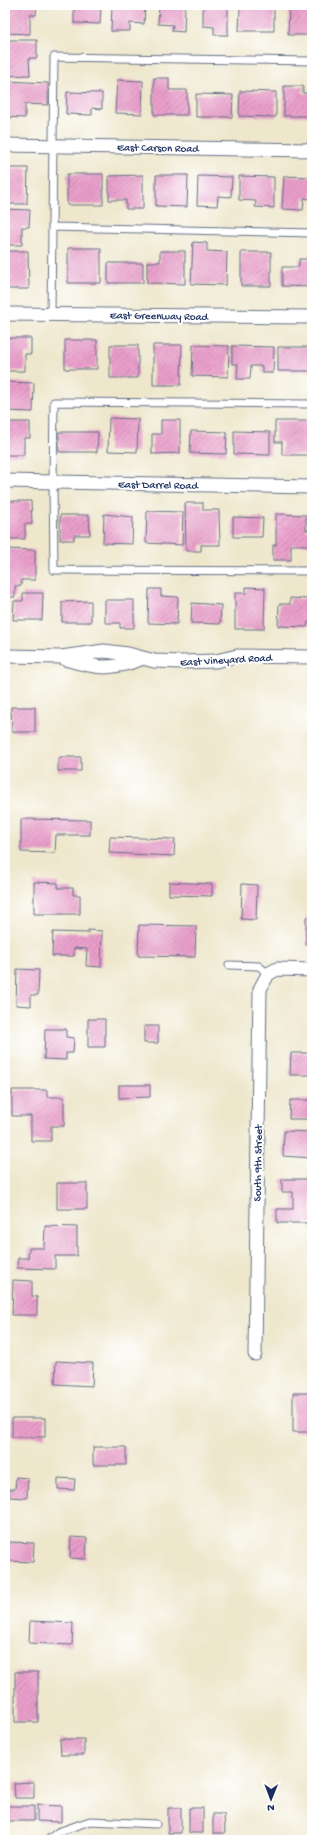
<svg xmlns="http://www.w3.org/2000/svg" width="317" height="1845" font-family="'Gochi Hand',sans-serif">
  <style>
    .building { fill: url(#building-hatch) }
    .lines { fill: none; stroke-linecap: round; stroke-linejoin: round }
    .service-casing { stroke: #656f84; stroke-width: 9 }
    .minor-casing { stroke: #656f84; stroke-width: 15 }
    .service { stroke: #fff; stroke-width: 7 }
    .minor { stroke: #fff; stroke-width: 13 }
    .labels { text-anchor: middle; stroke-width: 4; stroke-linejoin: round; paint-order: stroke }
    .street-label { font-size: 11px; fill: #1b2f5e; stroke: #fff }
  </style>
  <defs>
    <pattern id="building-hatch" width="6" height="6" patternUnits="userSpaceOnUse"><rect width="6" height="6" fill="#ea9fca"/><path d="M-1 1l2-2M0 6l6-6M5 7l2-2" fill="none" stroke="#bd82a7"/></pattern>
  </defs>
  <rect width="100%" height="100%" fill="#fff"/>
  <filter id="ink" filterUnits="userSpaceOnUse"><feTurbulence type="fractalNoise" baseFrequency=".025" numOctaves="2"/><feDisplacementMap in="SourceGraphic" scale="8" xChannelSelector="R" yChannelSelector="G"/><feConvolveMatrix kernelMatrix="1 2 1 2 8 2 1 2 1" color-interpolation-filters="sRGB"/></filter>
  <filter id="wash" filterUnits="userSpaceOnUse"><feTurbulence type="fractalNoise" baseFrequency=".012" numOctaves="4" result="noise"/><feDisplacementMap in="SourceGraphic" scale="16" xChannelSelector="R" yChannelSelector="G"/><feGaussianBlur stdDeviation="0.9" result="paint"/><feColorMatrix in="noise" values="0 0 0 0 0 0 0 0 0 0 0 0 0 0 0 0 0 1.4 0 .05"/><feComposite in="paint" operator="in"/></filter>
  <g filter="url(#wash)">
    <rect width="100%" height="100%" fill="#eee7cc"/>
    <g id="blocks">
      <path class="building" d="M6,5H37L36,15H30V34L6,33Z
        M74,5H101L100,24L74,23Z
        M112,5H145L144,24L130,23V31H111Z
        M159,5H185L184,32L172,31L173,25L158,24Z
        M203,6L228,7V35H214V27L203,26Z
        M240,7H274V31H239Z
        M289,8L312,9V35H288Z
        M5,40H37V58H29L30,75L5,76Z
        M154,78H169V90H187V115H154Z
        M117,80L143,81L142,114L115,113Z
        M5,81L48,83V105L25,104V118L5,117Z
        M284,86H303V93H312V116H284Z
        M240,91L276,92V117L239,116Z
        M67,92L102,93V109L92,108V115L66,114Z
        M196,94L233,95L232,117H196Z
        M5,168H28L27,204H5Z
        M67,174H103V205H67Z
        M143,175V209H126V200H109V176Z
        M156,175H188L187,207L156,206Z
        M198,176L232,177L231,197L218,196L217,206L197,205Z
        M239,176L274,177V208L255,207L256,201L239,200Z
        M284,176L312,177V199L304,198L303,210L282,209Z
        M5,209L30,210L29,227H22V245H5Z
        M193,242L207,243V251L227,252L226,285L191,284Z
        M68,248H101V283H68Z
        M5,251H28L29,289H5Z
        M160,251H185V284L147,283V262H160Z
        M241,252H271V286H241Z
        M299,259H312V287L282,286V267H299Z
        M108,263H143V283H108Z
        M5,338H31V354H25V371H5Z
        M65,340H97V369H65Z
        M110,345H138V378H110Z
        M153,345H182L181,385H153Z
        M193,345L229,346L228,377L192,376Z
        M232,346L274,347L273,373H262V366H251L250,379H237L238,364H232Z
        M278,347H312V371H278Z
        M5,382L34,383L33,412L5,411Z
        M109,418L138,419L137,452L108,451Z
        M161,420H180V453L152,454V434H161Z
        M275,421H311V455H282V442H275Z
        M5,422H30V438H24V455H5Z
        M191,431L227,432L226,454L190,453Z
        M234,431L270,432V455L234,454Z
        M59,432H98L97,452H59Z
        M7,501H31L32,524H25V539H5V509H7Z
        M185,503H203V510H219L220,545H201V551H186Z
        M147,511L183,512L182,545L146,543Z
        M104,514L133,517L132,544L103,543Z
        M276,514L306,515V530H311V545H291V560H273V545H276Z
        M60,515H89L90,535H74V540H60Z
        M233,517L263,518L262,537H233Z
        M5,549L35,550V580H21V586H15V597H5Z
        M246,587L265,588L264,629H235V593H246Z
        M149,589H161V596L178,597L177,624L148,623Z
        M23,593H43L42,620H13L14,601H23Z
        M290,598L308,599V605L312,606V623L308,622L307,627L278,626L279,604H290Z
        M105,600H134V628H120V623H105Z
        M91,601V622H62V602Z
        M192,603L221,605L220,624L191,623Z
        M11,707H35V732H12Z
        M60,757H81V771H58V759H60Z
        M21,819L90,820V835H56L55,853L21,852Z
        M110,837L175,839L174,856L109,853Z
        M34,882L58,883V888H73V895H80V914H34Z
        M169,882L212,884V896L169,895Z
        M242,884L257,885L256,920L241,919Z
        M306,917H312V945H306Z
        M139,925L196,926L195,957L138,956Z
        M88,930L102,931L101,967L86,966L87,949L74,948V956H52L53,932L88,933Z
        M17,969L39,970L38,995H31V1006L16,1005Z
        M88,1019H105V1047H88Z
        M144,1026H158V1043H144Z
        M45,1029H66V1037L74,1038L73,1053H66V1060L44,1059Z
        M291,1053H312V1075H290Z
        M119,1085H150V1097L119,1098Z
        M12,1090H47V1097H64V1126H51V1141H31V1116H12Z
        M290,1100H312V1119H289Z
        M284,1131L312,1132V1158L283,1156Z
        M282,1179H312V1223H277V1209H293V1192H282Z
        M57,1183H87V1209H57Z
        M45,1226L77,1227V1256H55V1269L17,1268L18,1258H28L29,1248H44Z
        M13,1280L32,1281V1296L37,1297V1315H12Z
        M56,1361L93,1363L92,1386L55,1384Z
        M293,1393H312V1432H293Z
        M12,1418H45V1437H12Z
        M93,1447H126V1465H93Z
        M16,1477L28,1478L27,1498L9,1497L10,1489H15Z
        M58,1478L75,1479L74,1490L58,1489Z
        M71,1537L87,1538L86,1559L70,1558Z
        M9,1542L34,1543L33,1562L8,1561Z
        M30,1621L73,1623L72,1645L29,1643Z
        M15,1672H38V1722H15Z
        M60,1739H84V1755H61Z
        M34,1782V1798H15L14,1783Z
        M37,1805L61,1806V1822L37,1821Z
        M5,1806H34V1821H5Z
        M168,1808H181V1833H168Z
        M189,1808H203V1833H189Z
        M213,1814H224L225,1833H213Z"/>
    </g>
  </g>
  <g filter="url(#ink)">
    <use href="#blocks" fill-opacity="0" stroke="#656f84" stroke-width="1"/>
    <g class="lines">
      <defs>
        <path id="service" d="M52,227L312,233
          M51,314L54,57L312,61
          M312,404L54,402L53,482L54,570L312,571
          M229,965L259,966L268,974
          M48,1840L58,1832L90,1821L156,1824"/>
        <path id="minor" d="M5,145L312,150
          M5,314L312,317
          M5,481L312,487
          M5,656L61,657L104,651L128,654L154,661L182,662L216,661L237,656L312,657
          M65,659C97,668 109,671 141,659
          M255,1354L260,989L268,974L277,969L312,970"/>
      </defs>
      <use href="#service" class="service-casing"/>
      <use href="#minor" class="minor-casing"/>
      <use href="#service" class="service"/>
      <use href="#minor" class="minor"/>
    </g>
  </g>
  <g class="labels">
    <g class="street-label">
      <text transform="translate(158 147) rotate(1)" y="4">East Carson Road</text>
      <text transform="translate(159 315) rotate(1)" y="4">East Greenway Road</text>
      <text transform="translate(158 484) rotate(1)" y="4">East Darrel Road</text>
      <text transform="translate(226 659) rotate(-3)" y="4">East Vineyard Road</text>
      <text transform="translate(257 1163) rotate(-89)" y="4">South 9th Street</text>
    </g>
  </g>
  <rect width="317" height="1845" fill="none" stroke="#fff" stroke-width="20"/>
  <g transform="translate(271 1799) rotate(181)" stroke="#ffffff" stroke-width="3" paint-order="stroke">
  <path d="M0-3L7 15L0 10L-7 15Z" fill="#1b2f5e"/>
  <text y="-6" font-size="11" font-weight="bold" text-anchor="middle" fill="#1b2f5e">N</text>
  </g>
</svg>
